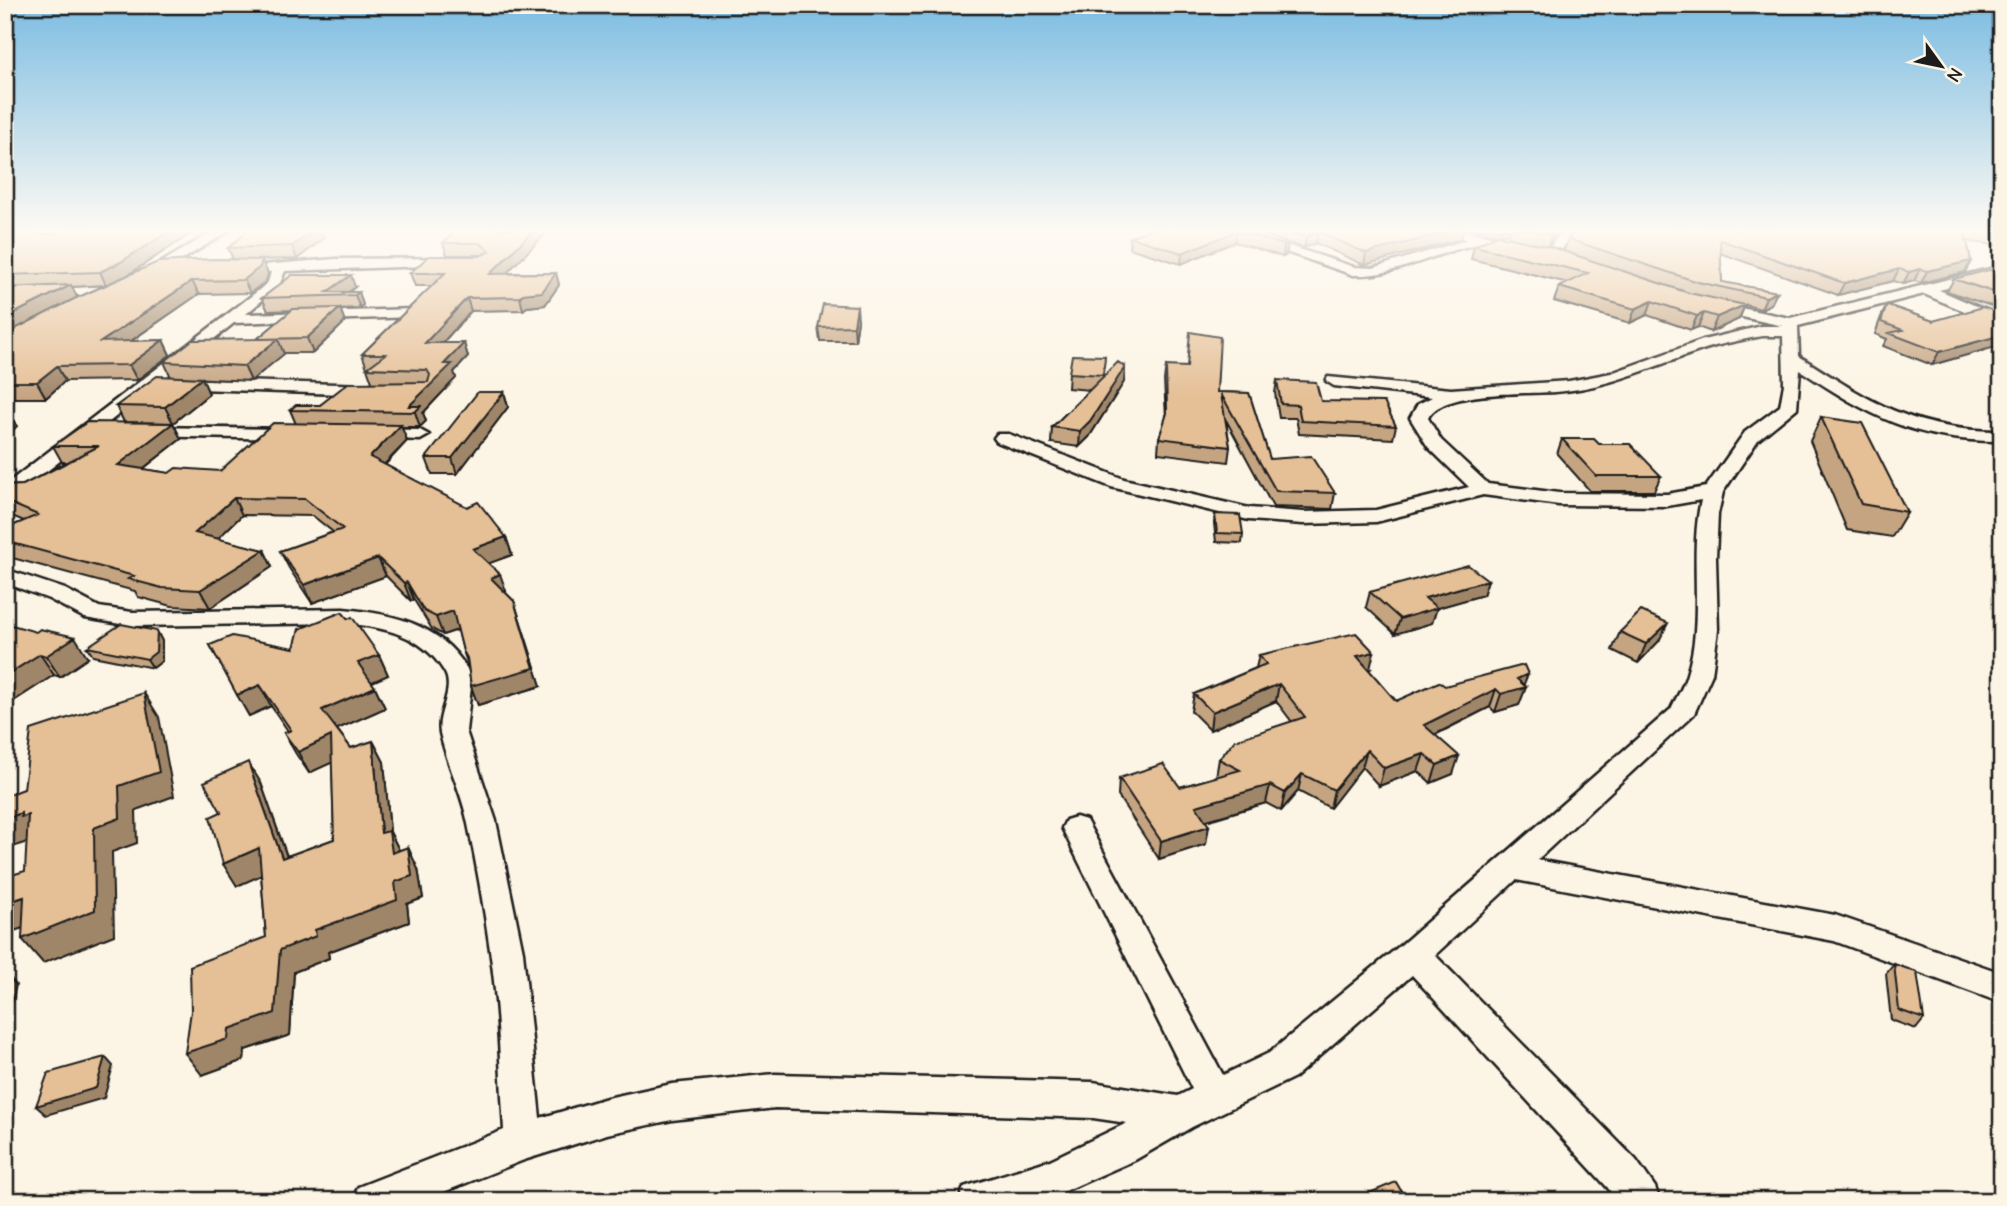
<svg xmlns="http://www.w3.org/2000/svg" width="2007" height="1206" font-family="'Comic Neue',sans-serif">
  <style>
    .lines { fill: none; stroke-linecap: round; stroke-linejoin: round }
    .street-casing { stroke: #1c1c1c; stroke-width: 5 }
    .street { fill: #fcf5e5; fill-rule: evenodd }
    .wall { fill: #c5a481; stroke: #1c1c1c; stroke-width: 2; fill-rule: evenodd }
    .shaded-wall { fill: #a08669; stroke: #1c1c1c; stroke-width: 2 }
    .building { fill: #e5bf96; stroke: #1c1c1c; stroke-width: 2 }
  </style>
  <rect width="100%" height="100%" fill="#fcf5e5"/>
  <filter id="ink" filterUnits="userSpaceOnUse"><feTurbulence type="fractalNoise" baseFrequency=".0143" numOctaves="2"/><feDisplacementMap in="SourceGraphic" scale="14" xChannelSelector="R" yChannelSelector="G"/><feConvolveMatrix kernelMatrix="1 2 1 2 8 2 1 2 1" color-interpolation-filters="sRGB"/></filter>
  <g filter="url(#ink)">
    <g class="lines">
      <defs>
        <path id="street" d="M217,229H232L154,277L149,278L142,274Z
          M1219,229H1238L1354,267L1373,268L1466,240L1436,229H1456L1514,241L1520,245C1510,254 1492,242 1479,244C1436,251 1398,277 1353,275Z
          M1563,229H1575L1557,257H1547L1545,254Z
          M453,258L458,259V265L285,271L279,286L246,314L414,309L421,313L414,317L234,323L12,499L5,501V485L259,290L268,282L271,272L262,271V265L335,259Z
          M2002,266V274L1939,290L2002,317V327L1924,294L1798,326L1799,356C1871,402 1913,431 2002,431V441C1917,442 1869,416 1800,370L1797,408L1758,440L1723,492L1718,514L1716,558L1718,630L1712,674L1694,714L1537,860L1835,915L2002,973V1003L1834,941L1516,880L1435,955L1636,1160L1655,1187L1660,1201H1617L1608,1188L1412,975L1295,1077L1192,1127L1135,1160L1042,1201H959L964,1187L1050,1160L1127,1123L1093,1118L775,1108L672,1120L607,1134L524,1160L421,1201H353L358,1187L504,1130C500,1070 499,1009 490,950C484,908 477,866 468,824C462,793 447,764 440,733C436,712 456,690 444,671C422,634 383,627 343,623L132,626L85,618L49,599L5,583V569L65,589L99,607L132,612L343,609C397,614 447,626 472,678L466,731L496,821L523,952L540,1118L607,1098L672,1084L775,1074L1093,1082L1178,1096L1192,1089L1062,828L1066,820L1076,817L1086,820L1223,1075L1269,1053L1402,944L1671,709C1676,698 1684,686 1687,674C1705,619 1688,557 1701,500L1667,506L1559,505L1483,495L1376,522L1303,524L1249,520L1111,487L997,442L994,438L997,434H1009L1124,479L1249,508L1303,512L1376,510L1469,487L1428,447L1410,418L1418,404L1432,397L1334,386L1326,381L1328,377L1451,389L1569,381L1611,373L1703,340L1762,326H1783L1706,309L1704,306L1706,303L1711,302L1790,318ZM1762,336H1783L1784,384L1780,406L1745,432L1706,487L1667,494L1559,493L1488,484L1441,440L1428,418C1441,390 1526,394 1555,392C1612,388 1661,362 1715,346C1730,342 1746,339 1762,336Z
          M112,286L119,290L117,293L5,299V291Z
          M174,379L370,385L378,390L370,395L168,388L166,384L168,380Z
          M147,427L291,429L300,434L291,439L141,436L138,432Z
          M374,429L420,430L429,435L420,440L368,438L365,434Z"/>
      </defs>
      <use href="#street" class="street-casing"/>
      <use href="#street" class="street"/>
    </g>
    <path class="wall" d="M62,229H198L128,275L233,259L228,248L324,238L297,259L255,260L268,274L266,281L250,293L199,294L131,341L163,340L170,355L137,380L65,381L46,398H5V238L52,234ZM105,285L78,298L72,287Z
      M458,229H550L506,273H556L559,285L545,305L527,307L523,310L471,311L442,343H464L468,357L454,372L456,378L423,413L426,421L420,427H401L407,441L385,465L506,537L512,555L489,563L506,591L505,592L514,601L541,686L478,705L471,686L468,665L463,651L458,630L443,635L432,629L414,600L411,601L386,576L312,603L289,568L280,551L333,532L313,516L242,515L217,539L264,550L272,567L210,608L172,606L138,597L135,591L5,556V529L24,521L5,513V486L23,485L67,462H62L53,446L173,423L181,439L143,469L169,473L220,471L296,424L290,410L320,405L372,382L362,354L432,286H415L410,273L482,255H447L443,243Z
      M1150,229H1463L1461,239L1364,265L1316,243L1304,248L1259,233L1288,244L1286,255L1283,257L1235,242L1181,264L1129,248L1130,237Z
      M1472,229H1560L1548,246L1564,251L1568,239L1739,231L2002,229V246L1967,241L1971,261L1965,272L1921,283L1914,281L1903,284L1893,281L1838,295L1720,253L1722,282L1777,292L1771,304L1761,309L1745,305L1739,319L1711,332L1698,327L1691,330L1647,315L1630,323L1554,301L1559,287L1568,283L1471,259L1474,246L1510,238L1508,233L1499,235Z
      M2002,273V345L1932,365L1883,346L1887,339L1875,334L1881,317L1887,305L1933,321L1998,312L2000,309L1947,291L1954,279Z
      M355,287L349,292H359L363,305L360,308L340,309L345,322L313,353H284L251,381L171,377L164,362L257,339L293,310L268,311L262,298Z
      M858,320L855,341H820L818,327Z
      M1105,356L1103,376L1125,367L1124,382L1089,437L1079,447L1051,443L1052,427L1090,390L1068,388L1069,373Z
      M1166,366L1217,392L1249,393L1270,459L1335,493L1332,509L1273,507L1226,420L1230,447L1228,462L1158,453L1159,438L1166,418L1164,380Z
      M202,378L209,394L173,423L124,422L116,406Z
      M1277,380L1321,401L1396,426L1393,439L1299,434L1296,418H1279L1275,393Z
      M504,392L508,407L457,474H432L426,458Z
      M1821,417L1907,512L1892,537L1847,530L1810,441Z
      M1562,439L1599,444L1661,476L1654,491H1590L1557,454Z
      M1215,514L1243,534L1242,543L1216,542L1214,523Z
      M1488,580L1483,595L1437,608L1432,623L1395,634L1366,607L1370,592Z
      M5,623L88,658L60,677L54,675L6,706L9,710L5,712Z
      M1620,632L1659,641L1638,663L1612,650Z
      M162,641V661L153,668L93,656L87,647Z
      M210,645L294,648L379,655L388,675L371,682L375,687L385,708L337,729L351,748L373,741L384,762L390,832L399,850L418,869L423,898L407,904L409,922L328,952L329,958L294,972L290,1035L245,1050L244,1060L202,1075L266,937L261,875L237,886L221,812L261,783L287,856L334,839L332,762L309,773L296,754L284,733L288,731L271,706L249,716Z
      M1259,655L1370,669L1368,670L1396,701L1445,686L1523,685L1526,687L1519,705L1495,712L1490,707L1435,735L1453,774L1431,783L1418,771L1379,786L1362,767L1330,808L1298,791L1281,811L1266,803L1206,821V844L1159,859L1118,796L1119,778L1180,787L1216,777L1219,759L1292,722L1276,701L1210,730L1191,711L1194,694L1256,668Z
      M1894,964L1924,1019L1916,1029L1891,1020L1886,974Z"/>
    <path class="shaded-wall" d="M173,229H198L126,276L106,285L100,272Z
      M315,229H321L324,238L297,259L292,246Z
      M535,229H550L494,286L490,274Z
      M1459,229H1463L1461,239L1364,265L1366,253Z
      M1501,229H1510L1508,233L1499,235Z
      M1555,229H1560L1548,246L1551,235Z
      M1237,231L1235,242L1181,264L1182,253Z
      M1318,232L1316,243L1304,248L1306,237Z
      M1288,244L1286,255L1283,257L1284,245Z
      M262,260L268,274L266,281L250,293L244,280Z
      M1971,261L1965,272L1921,283L1927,271Z
      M1899,269L1893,281L1838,295L1844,283Z
      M1920,269L1914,281L1903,284L1909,272Z
      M556,273L559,285L545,305L527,307L523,310L520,297L523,294Z
      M351,275L355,287L345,295L327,292Z
      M192,281L199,294L109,356L101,342Z
      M71,285L78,299L5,337V318Z
      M359,292L363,305L360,308L355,295Z
      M1777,292L1771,304L1761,309L1766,297Z
      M467,298L471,311L430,357L425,343Z
      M1652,301L1647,315L1630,323L1635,309Z
      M1745,305L1739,319L1711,332L1717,317Z
      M857,306L858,320L855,341L854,326Z
      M340,308L345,322L313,353L307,338Z
      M1704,313L1698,327L1691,330L1697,316Z
      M2002,335V345L1932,365L1939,352Z
      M278,339L284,354L251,381L244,366Z
      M163,340L170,355L137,380L129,365Z
      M464,343L468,357L454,372L456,378L423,413L426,421L420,427L415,412L409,406L444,364Z
      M57,366L65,381L46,398L37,382Z
      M1125,367L1124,382L1089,437L1079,447L1080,431Z
      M202,378L209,394L173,423L165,407Z
      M504,392L508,407L457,474L452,458Z
      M7,411L17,426L8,435L10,439L5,443V413Z
      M173,423L181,439L127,481L118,465Z
      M401,425L407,441L376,473L370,457Z
      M234,498L242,515L205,551L195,533Z
      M506,537L512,555L479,567L473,549Z
      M264,550L272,567L210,608L200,590Z
      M378,558L386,576L312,603L304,585Z
      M500,574L506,591L497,596L491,578Z
      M1488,580L1483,595L1437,608L1432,623L1395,634L1400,619L1425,598Z
      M407,582L414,600L411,601L404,583Z
      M514,601L541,686L478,705L471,686Z
      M453,611L460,629L443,635L436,617Z
      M1668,623L1659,641L1638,663L1646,644Z
      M157,631L162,641V661L153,668L147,659Z
      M75,637L88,658L60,677L46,656Z
      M1374,652L1370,669L1352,674L1357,656Z
      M40,654L54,675L6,706L9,710L5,712V676Z
      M379,655L388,675L368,684L358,663Z
      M1528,674L1522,689L1526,687L1519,705L1495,712L1501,694L1517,679Z
      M1279,684L1276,701L1210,730L1212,712Z
      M260,685L271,706L249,716L237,695Z
      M375,687L385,708L333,731L322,710Z
      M1496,689L1490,707L1418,743L1424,725Z
      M144,693L159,717L174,796L136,810L137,843L112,852L114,935L43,963L22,939L94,828L119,786Z
      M331,736L342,758L309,773L298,752Z
      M373,741L384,762L390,832L400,852L403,875L381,833Z
      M1367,750L1362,767L1330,808L1334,790Z
      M1424,754L1418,771L1379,786L1384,768Z
      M1459,756L1453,774L1431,783L1437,765Z
      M248,762L261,783L295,880L282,858Z
      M1302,774L1298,791L1281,811L1285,793Z
      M1270,785L1266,803L1193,824L1196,806Z
      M21,813L28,815L38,838L5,850V819Z
      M1209,826L1206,844L1159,859L1161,841Z
      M408,847L418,869L423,898L407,904L409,922L328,952L329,958L294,972L290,1035L245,1050L244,1060L202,1075L185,1053L229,1029L280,950L395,882Z
      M259,848L273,870L237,886L223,864Z
      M24,897L44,921L5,934V903Z
      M5,972L16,985L5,1034Z
      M105,1057L113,1066L104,1098L46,1115L36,1106Z"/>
    <path class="building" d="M62,229H173L119,263L100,272L5,275V238L18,233L52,234Z
      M250,229H315L292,246L228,248Z
      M458,229H535L490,274L556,273L542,292L523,294L520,297L467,298L425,343H464L444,364H452L409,406H421L415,412L290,410L296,405H320L348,383L428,382L430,375L427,370L367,368L386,354H362L445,273H410L429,256H480L490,251L480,243H443Z
      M1150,229H1248L1288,244L1284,245L1237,231L1182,253L1130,237Z
      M1282,229H1459L1366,253L1318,232L1306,237Z
      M1525,229H1555L1551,235Z
      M1574,229H1728L1739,231L1741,229H2002V234L1964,229L1971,261L1927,271L1920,269L1909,272L1899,269L1844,283L1720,240L1722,282L1777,292L1766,297L1698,282L1568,239Z
      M1497,235L1551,247L1689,293L1745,305L1717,317L1704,313L1697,316L1652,301L1635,309L1559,287L1588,273L1474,246Z
      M213,259L262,260L260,267L244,280L192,281L101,342L163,340L129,365L57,366L37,382H5V334L74,299L158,262Z
      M1989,270L2002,273V295L1954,279Z
      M292,275H351L327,292H359L355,295L262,298Z
      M71,285L5,318V288Z
      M823,304L857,306L854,326L818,327Z
      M1887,305L1933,321L1983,307L2002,314V335L1939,352L1889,333L1903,330L1881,322Z
      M340,308L307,338L259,339H278L244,366L164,362L192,340L257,339L293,309Z
      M1190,332L1220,337L1217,392L1249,393L1270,459L1311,456L1335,493L1276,491L1221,394L1230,447L1159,438L1167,413L1166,366L1187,367Z
      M1072,355L1105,356L1103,375L1069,373Z
      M1118,362L1125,367L1090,421L1080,431L1052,427Z
      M157,376L202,378L165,407L116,406Z
      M1277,380L1316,382L1321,401L1384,402L1396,426L1301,421L1298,405L1281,404Z
      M478,392H504L452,458H426Z
      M1821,417L1862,423L1907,512L1861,504Z
      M87,422L173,423L118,465L169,473L176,468L220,471L273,423L401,425L370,457L467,507L478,502L506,537L473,549L500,574L491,578L514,601L534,668L471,686L467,658L463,651L453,611L436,617L424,611L407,582L404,583L378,558L304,585L280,551L343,529L305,499L234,498L195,533L264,550L200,590L162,588L128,579L134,576L5,541V529L38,515L5,501V486L23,485L99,446H53Z
      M1562,439H1594L1599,444H1630L1661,476H1596Z
      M1215,514L1240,515L1243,534L1217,533Z
      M1468,565L1488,580L1425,598L1437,608L1400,619L1370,592Z
      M1641,611L1668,623L1646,644L1620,632Z
      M342,612L348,619L352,617L379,655L358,663L375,687L322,710L351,748L373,741L381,833L389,831L392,853L408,847L412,876L395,882L397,900L315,930L316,936L280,950L275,1013L229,1029L228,1039L185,1053L191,1011L190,966L266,937L259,848L223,864L210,817L221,812L204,782L248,762L282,858L334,839L331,736L298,752L284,733L291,730L260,685L237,695L210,645L232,636L294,648L299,629Z
      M5,623L36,632L40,629L75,637L46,656L40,654L5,676Z
      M121,624L157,631L156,652L147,659L87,647Z
      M1356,633L1374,652L1357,656L1396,701L1439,682L1445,686L1524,665L1528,674L1517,679L1526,687L1501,694L1496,689L1424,725L1459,756L1437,765L1424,754L1384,768L1367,750L1334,790L1302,774L1285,793L1270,785L1196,806L1209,826L1161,841L1119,778L1163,764L1180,787L1240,770L1219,759L1235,740L1305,717L1279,684L1212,712L1194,694L1266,664L1259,655Z
      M144,693L159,772L119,786L120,818L94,828L95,910L22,939L24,897L5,903V877L25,871L28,815L21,817V813L5,819V796L24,789L31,730Z
      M1894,964L1917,972L1924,1019L1899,1010Z
      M105,1057L96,1088L36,1106L48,1073Z
      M1396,1182L1407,1201H1364L1362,1196Z"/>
  </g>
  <linearGradient id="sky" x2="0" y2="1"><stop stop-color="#7cbce2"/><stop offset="0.58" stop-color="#fefaf3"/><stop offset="1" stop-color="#fefaf3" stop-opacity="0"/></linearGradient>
  <rect width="2007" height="398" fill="url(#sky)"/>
  <rect width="2007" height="1206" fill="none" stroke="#fcf5e5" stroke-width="28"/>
  <rect x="14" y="14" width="1979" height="1178" fill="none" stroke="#1c1c1c" stroke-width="2.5" filter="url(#ink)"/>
  <g transform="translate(1941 66) rotate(123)" stroke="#fcf5e5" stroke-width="5" paint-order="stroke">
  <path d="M0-5L12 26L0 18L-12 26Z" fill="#1c1c1c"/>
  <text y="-10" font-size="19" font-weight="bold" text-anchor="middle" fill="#1c1c1c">N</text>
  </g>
</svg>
